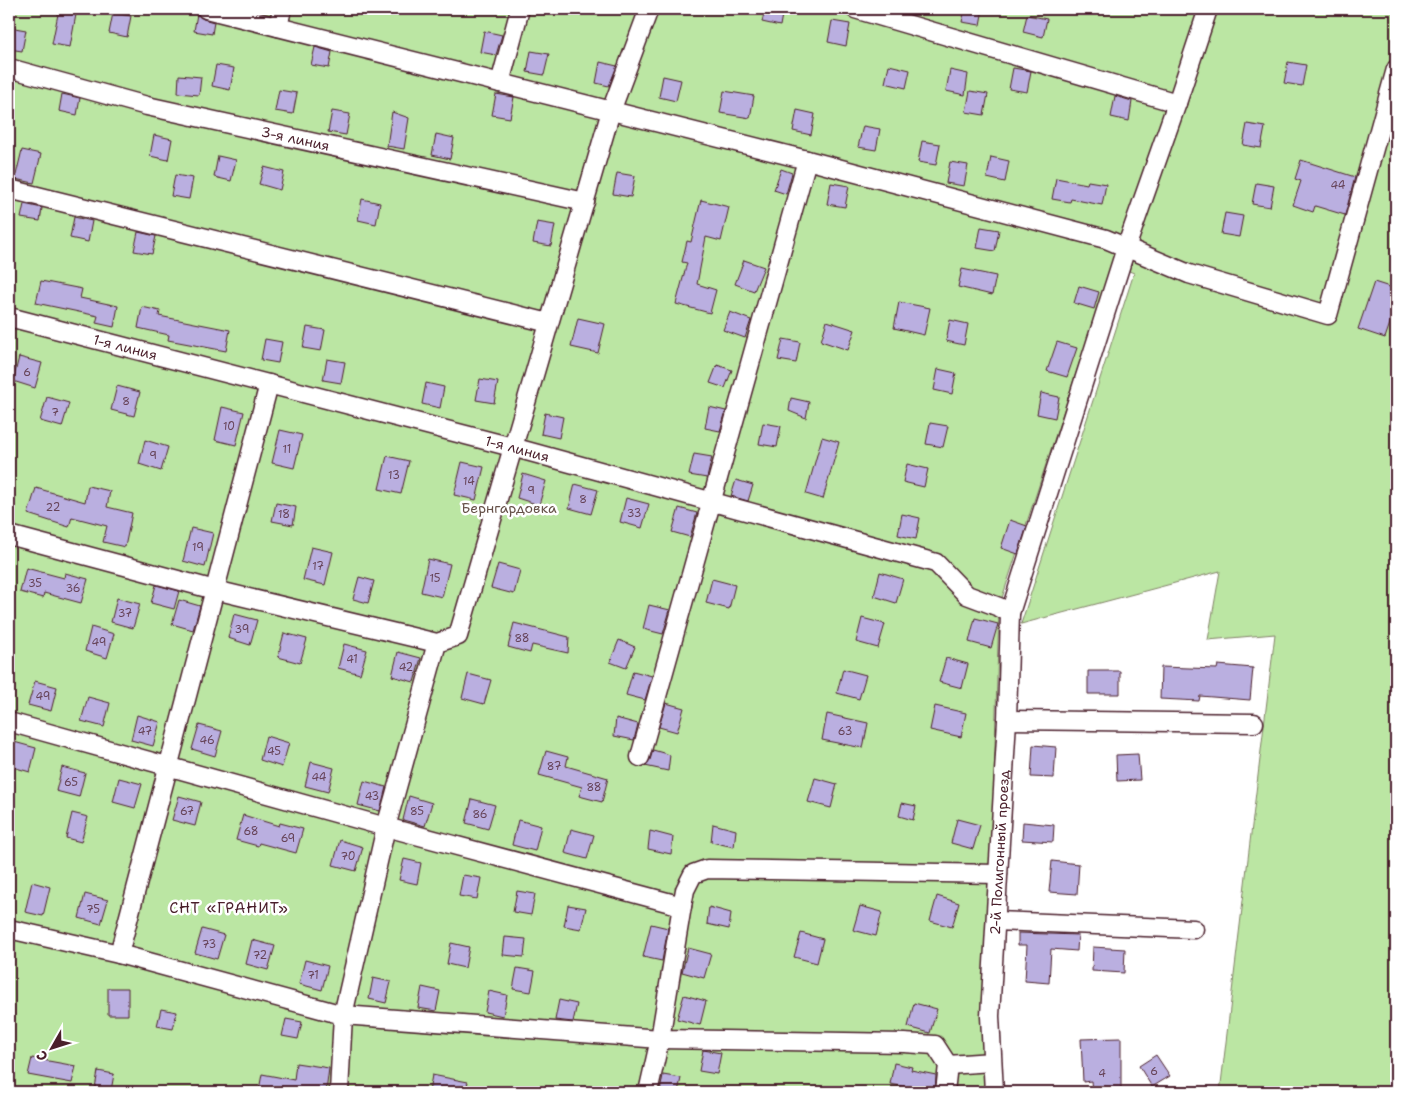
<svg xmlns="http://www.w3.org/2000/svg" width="1405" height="1101" font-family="'Shantell Sans',sans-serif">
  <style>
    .green { fill: #bbe6a3; stroke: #828267 }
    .building { fill: #baafe0; stroke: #4a1f2b }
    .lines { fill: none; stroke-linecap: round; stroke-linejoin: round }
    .minor-casing { stroke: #4a1f2b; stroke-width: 21 }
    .minor { stroke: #fff; stroke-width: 18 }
    .labels { text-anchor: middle; stroke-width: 5; stroke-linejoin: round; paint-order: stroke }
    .number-label { font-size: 11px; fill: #664358 }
    .street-label { font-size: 14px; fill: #4a1f2b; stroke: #fff }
    .park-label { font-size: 14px; fill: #665149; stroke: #fff }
    .neighbourhood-label { font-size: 15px; letter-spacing: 1px; fill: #4a1f2b; stroke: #fff }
  </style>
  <rect width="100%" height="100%" fill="#fff"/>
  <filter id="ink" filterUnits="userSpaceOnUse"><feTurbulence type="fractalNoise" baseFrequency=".02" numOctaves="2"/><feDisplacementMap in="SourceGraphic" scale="10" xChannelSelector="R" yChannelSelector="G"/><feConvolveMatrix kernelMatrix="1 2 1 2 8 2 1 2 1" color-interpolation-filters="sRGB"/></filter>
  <g filter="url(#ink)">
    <path class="green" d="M9,9H1396V1092H1220L1275,634L1208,640L1220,571L1021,624L1134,273L1112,264L999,607L985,1092H9Z"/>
    <path class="building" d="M59,9H77L70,47L52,44Z
      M765,9H783L780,26L762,22Z
      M965,9H983L980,25L962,22Z
      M113,13L131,16L127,37L109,33Z
      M197,14L203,19L214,22L212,34L194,31Z
      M1027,15L1047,19L1043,37L1023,32Z
      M832,21L850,24L846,46L828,42Z
      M9,27L26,30L22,51L9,49Z
      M484,31L502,35L496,55L480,52Z
      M315,47L332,52L329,68L311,65Z
      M531,51L549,54L544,75L527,72Z
      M600,62L617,66L609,86L596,83Z
      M1288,62L1306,65L1302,86L1284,83Z
      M216,65L234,68L230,90L212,86Z
      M889,65L910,70L906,88L885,83Z
      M1013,68L1031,71L1027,92L1009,89Z
      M950,70L968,74L965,95L946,91Z
      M179,75L201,77L199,95L178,93Z
      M663,76L681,80L676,101L659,97Z
      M279,90L297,93L293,114L275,111Z
      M724,91L754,96L750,118L720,113Z
      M970,91L988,94L984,115L966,112Z
      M62,94L80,98L77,115L59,111Z
      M496,94L514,97L510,118L492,115Z
      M1115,96L1132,101L1129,121L1111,117Z
      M797,110L815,114L811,135L793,131Z
      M332,111L350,114L346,135L328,132Z
      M392,112L409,118L404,149L387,146Z
      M1247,124L1265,127L1261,148L1243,145Z
      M863,126L880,129L876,150L858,147Z
      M436,134L454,138L450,159L432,155Z
      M154,135L172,139L168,160L150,156Z
      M922,141L940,144L936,165L918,162Z
      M22,150L41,154L34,183L15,179Z
      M218,156L236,160L231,181L214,177Z
      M991,157L1009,161L1005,182L987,178Z
      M1301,160L1355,177L1345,215L1315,206L1313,212L1293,205L1301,181L1295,179Z
      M950,162L968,165L964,186L946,183Z
      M264,167L284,172L280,190L259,184Z
      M781,169L792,173L786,194L774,190Z
      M617,173L635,176L631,197L613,194Z
      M175,175L193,178L189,199L171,196Z
      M1056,178L1087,184L1088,181L1106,184L1102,205L1071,199L1070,202L1052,199Z
      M831,183L849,186L845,207L827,204Z
      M1256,183L1274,186L1270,207L1252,204Z
      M362,199L380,203L376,224L358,220Z
      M701,200L729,207L721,241L706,237L697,284L716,290L710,313L676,304L687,263L682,262L687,241L691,242Z
      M24,204L42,208L40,221L21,218Z
      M1225,213L1243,216L1239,237L1221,234Z
      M74,217L92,221L88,242L70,238Z
      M537,222L555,225L551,246L533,243Z
      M981,227L999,230L995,251L977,248Z
      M138,232L156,236L152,254L134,251Z
      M744,260L764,267L754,291L735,284Z
      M962,269L996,276L992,295L958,287Z
      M41,281L82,289L80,298L118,306L114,327L96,323L98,316L36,303Z
      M1374,282L1396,289V306L1385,338L1358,329Z
      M1079,286L1099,292L1094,309L1074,303Z
      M899,302L930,308L924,335L894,328Z
      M142,307L160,311L159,316L230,330L226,351L168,340L169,335L138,328Z
      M730,312L751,320L745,338L723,330Z
      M578,318L605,324L598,353L571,347Z
      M950,320L968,324L964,345L946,341Z
      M827,321L855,330L848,350L821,341Z
      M307,327L325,330L321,351L303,348Z
      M265,339L282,342L278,363L261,360Z
      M783,339L800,342L796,363L778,360Z
      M1057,342L1077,348L1067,377L1047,371Z
      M19,357L42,363L35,388L13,381Z
      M327,359L345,362L341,383L323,380Z
      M717,365L732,370L725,388L710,383Z
      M938,369L956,373L952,394L934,390Z
      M480,379L498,382L494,403L476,400Z
      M426,383L444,387L440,408L422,404Z
      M117,386L140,392L134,416L111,410Z
      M1041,393L1059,397L1055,418L1037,414Z
      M47,397L69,403L62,427L40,421Z
      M791,398L809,402L806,418L789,411Z
      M222,407L244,412L236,445L215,440Z
      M709,407L726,411L720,431L705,428Z
      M545,413L563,417L559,438L541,434Z
      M763,423L781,426L777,447L759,444Z
      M930,423L948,426L943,447L926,444Z
      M280,430L302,435L294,468L272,463Z
      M822,437L839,442L823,499L806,494Z
      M145,440L168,447L161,471L139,464Z
      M694,454L712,457L707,478L689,475Z
      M387,456L409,461L401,494L379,489Z
      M462,462L484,467L476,500L454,495Z
      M907,464L928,469L924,487L903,482Z
      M523,474L546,481L539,505L517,498Z
      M736,480L753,485L748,501L731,496Z
      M575,484L598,490L591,514L569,508Z
      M88,486L110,491L107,507L132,513L125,547L103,542L107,526L72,517L69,527L28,514L36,488L85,502Z
      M626,498L649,504L642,528L620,522Z
      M276,503L296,507L293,525L272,521Z
      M679,508L697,513L690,537L672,532Z
      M902,514L920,518L916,539L898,535Z
      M1010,520L1027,526L1018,554L1001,548Z
      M191,528L213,533L205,567L183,561Z
      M311,547L333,552L325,585L303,580Z
      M428,559L450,564L442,597L421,592Z
      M498,564L520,570L514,594L491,588Z
      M26,568L64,578L65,573L88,579L81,603L44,593L43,598L20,592Z
      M880,572L903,579L896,603L874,596Z
      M359,577L374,581L368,603L353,599Z
      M712,579L735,585L729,609L706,603Z
      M156,585L179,591L174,609L151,603Z
      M117,598L140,604L133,628L111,622Z
      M179,600L200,606L193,630L172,624Z
      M649,605L670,610L663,634L643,629Z
      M234,614L257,620L250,645L228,638Z
      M862,618L885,624L878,648L856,642Z
      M975,618L998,624L991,648L969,642Z
      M514,623L569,637L568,653L532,645L530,653L508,647Z
      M91,627L114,634L107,658L85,651Z
      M284,633L307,639L300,663L278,657Z
      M619,640L635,647L626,668L610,662Z
      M344,644L367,650L360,674L338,668Z
      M398,652L421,658L414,682L392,676Z
      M946,658L968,664L962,688L939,682Z
      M1218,665L1253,668L1250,700L1200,696L1199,701L1160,699L1161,667L1217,669Z
      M843,669L866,675L859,699L837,693Z
      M633,671L652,676L645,700L626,695Z
      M1088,671H1120V694H1088Z
      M468,674L491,680L484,704L462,698Z
      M35,681L57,687L51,711L28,705Z
      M88,697L110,703L104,727L81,721Z
      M666,703L684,708L677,732L659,727Z
      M935,706L966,713L961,737L930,730Z
      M827,714L868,723L863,748L822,740Z
      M137,715L160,722L153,746L131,740Z
      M616,718L638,724L634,740L614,736Z
      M199,725L222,731L215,756L192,749Z
      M266,736L289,743L282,767L260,760Z
      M14,742L36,748L30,772L9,766V760Z
      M1033,745L1056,747L1054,778L1031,777Z
      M653,750L670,755L668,771L645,766L650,760Z
      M546,751L568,757L566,766L608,778L602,802L579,796L582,787L539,775Z
      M1138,754L1140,780L1117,781L1116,755Z
      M311,762L334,768L328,792L305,786Z
      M62,767L85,773L79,797L56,791Z
      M119,778L142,784L135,808L113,802Z
      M815,778L837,784L831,808L808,802Z
      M364,781L386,787L380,811L358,805Z
      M179,796L201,802L195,826L172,820Z
      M409,796L432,803L425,826L403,820Z
      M472,799L495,805L488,829L466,823Z
      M902,803L916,806L913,820L899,816Z
      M72,813L88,817L81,842L66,838Z
      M243,815L279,826L280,823L303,829L296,853L259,843L258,846L236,840Z
      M957,819L980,825L973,849L951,843Z
      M518,820L541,826L535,851L512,845Z
      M1023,822L1054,825L1053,842L1022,840Z
      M713,824L736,830L734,847L711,842Z
      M571,829L594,835L587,859L565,853Z
      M650,831L673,837L671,854L648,849Z
      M340,840L363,847L356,871L333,865Z
      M404,859L421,863L417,884L399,880Z
      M1052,861L1079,864L1077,894L1049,892Z
      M463,875L481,878L477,899L459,896Z
      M32,882L50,887L43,916L25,912Z
      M517,891L535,894L531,915L513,912Z
      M85,894L108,900L101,924L79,918Z
      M937,896L959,903L952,927L930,921Z
      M568,905L586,908L581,929L564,926Z
      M860,906L882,912L876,936L853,930Z
      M709,907L731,913L729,929L707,924Z
      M651,924L668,928L662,961L643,957Z
      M202,929L224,935L217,959L195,953Z
      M801,933L823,939L817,963L794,957Z
      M1018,933L1078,935L1077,951L1051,949L1049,983L1025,981L1027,945H1018Z
      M505,937L526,939L524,957L503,955Z
      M252,940L275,946L268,970L246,964Z
      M451,943L469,947L465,968L447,964Z
      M1093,947L1125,949L1124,973L1092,971Z
      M688,948L711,954L704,978L682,972Z
      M305,960L328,966L322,990L299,984Z
      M517,968L535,971L531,992L513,989Z
      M373,978L391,982L386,1003L369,999Z
      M422,987L440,991L436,1011L418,1008Z
      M108,988H128V1015H108Z
      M489,991L507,995L503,1016L485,1012Z
      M684,995L706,1001L700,1025L677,1019Z
      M559,1000L577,1004L573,1022L555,1020Z
      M914,1003L937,1009L930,1033L908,1027Z
      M161,1009L177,1012L173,1029L157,1026Z
      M286,1019L302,1022L298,1039L282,1036Z
      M1121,1038V1092H1092L1091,1081L1083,1082L1081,1039Z
      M703,1050L721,1053L717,1074L699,1071Z
      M1156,1055L1170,1076L1152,1087L1139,1066Z
      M32,1058L76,1066L72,1083L28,1075Z
      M296,1063L329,1068L326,1092H296L276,1090L275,1092H268L259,1090L262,1074L294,1080Z
      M894,1063L912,1067L911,1070L936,1075L935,1092H921V1090L890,1084Z
      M98,1071L114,1074L111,1091L95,1088Z
      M432,1075L468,1082L465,1092H429Z
      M663,1075L681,1078L678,1092H660Z"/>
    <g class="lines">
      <defs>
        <g id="minor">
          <path d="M206,9L807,160L1106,239L1189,274L1328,315L1396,69"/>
          <path d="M855,9L1177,103"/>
          <path d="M278,27L282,9"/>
          <path id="s1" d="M9,68L147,106L585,202"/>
          <path d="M500,83L520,9"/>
          <path d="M9,189L549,323"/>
          <path id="s2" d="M9,317L512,447L936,563L967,595L999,607L1010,613"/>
          <path d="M9,535L215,590L437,643L458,636L611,111L649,9"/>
          <path d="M1007,720L1254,723"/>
          <path d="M9,722L386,827L682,906"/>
          <path d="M640,757L807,160"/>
          <path d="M996,921L1194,929"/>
          <path d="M9,929L119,954L343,1015L660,1039L904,1043L935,1045L948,1065L945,1092"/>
          <path d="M119,954L269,384"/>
          <path d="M948,1065L992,1062"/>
          <path d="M339,1092L343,1015L386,827L437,643"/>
          <path d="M648,1092L660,1039L682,906L685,890L693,874L707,869L998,874"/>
          <path id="s3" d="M994,1092L990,1016L1007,720L1010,613L1126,248L1177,103L1208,9"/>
        </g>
      </defs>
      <use href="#minor" class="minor-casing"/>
      <use href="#minor" class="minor"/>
    </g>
  </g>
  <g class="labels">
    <g class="number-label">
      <text x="1338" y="189">44</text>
      <text x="27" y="376">6</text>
      <text x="126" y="405">8</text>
      <text x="55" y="416">7</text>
      <text x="229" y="430">10</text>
      <text x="287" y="453">11</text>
      <text x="153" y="459">9</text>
      <text x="394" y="479">13</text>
      <text x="469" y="485">14</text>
      <text x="531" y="494">9</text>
      <text x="583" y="503">8</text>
      <text x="53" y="511">22</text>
      <text x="634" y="517">33</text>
      <text x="284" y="518">18</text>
      <text x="198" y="551">19</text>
      <text x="318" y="570">17</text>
      <text x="435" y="582">15</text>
      <text x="35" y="587">35</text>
      <text x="73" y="592">36</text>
      <text x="125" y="617">37</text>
      <text x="242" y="633">39</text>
      <text x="522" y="642">88</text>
      <text x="99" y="646">49</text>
      <text x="352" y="663">41</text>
      <text x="406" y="671">42</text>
      <text x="43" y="700">49</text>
      <text x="145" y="735">47</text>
      <text x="845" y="735">63</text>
      <text x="207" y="744">46</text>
      <text x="274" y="755">45</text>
      <text x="554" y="770">87</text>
      <text x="319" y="781">44</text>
      <text x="71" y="786">65</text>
      <text x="594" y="791">88</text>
      <text x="372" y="800">43</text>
      <text x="187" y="815">67</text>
      <text x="417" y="815">85</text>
      <text x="480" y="818">86</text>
      <text x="251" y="835">68</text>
      <text x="288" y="842">69</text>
      <text x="348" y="860">70</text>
      <text x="93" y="913">75</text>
      <text x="209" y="948">73</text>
      <text x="260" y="959">72</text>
      <text x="313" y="979">71</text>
      <text x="1154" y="1075">6</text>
      <text x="1102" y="1077">4</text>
    </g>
    <g class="street-label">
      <text dy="5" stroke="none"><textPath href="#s1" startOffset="295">3-я линия</textPath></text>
      <text dy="5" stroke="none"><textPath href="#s2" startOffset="120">1-я линия</textPath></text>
      <text dy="5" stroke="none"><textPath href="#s2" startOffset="525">1-я линия</textPath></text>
      <text dy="5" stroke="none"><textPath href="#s3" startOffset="240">2-й Полигонный проезд</textPath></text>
    </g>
    <g class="park-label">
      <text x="509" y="513">Бернгардовка</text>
    </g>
    <g class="neighbourhood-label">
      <text x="229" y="913">СНТ «ГРАНИТ»</text>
    </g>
  </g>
  <rect width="1405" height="1101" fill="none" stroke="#fff" stroke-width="30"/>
  <rect x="15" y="15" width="1375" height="1071" fill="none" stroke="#4a1f2b" stroke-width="2" filter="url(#ink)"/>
  <g transform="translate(52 1048) rotate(231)" stroke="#ffffff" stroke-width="4" paint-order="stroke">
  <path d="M0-4L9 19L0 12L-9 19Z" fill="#4a1f2b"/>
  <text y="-8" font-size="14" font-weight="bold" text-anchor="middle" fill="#4a1f2b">С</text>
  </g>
</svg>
